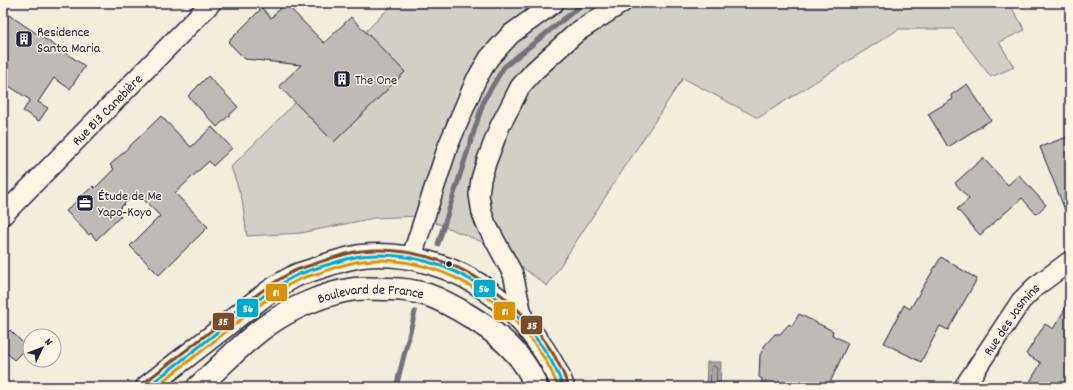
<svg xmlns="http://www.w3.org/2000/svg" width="1073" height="390" font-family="Dekko,sans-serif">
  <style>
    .green { fill: #d4cfc6; stroke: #7b7880 }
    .water { fill: #aca7a6; stroke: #75727b }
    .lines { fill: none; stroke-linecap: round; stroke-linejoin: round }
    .shore { stroke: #595766; stroke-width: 1 }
    .stream { stroke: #75727b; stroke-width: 5 }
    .building { fill: #bfbab6; stroke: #22223b }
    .minor-casing { stroke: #22223b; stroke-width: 22 }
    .secondary-casing { stroke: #22223b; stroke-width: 25 }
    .minor { stroke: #fcf5e5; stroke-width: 19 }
    .secondary { stroke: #fcf5e5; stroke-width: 22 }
    .bus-1-casing { stroke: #fcf5e5; stroke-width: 6 }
    .bus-2-casing { stroke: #fcf5e5; stroke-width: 6 }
    .bus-3-casing { stroke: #fcf5e5; stroke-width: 6 }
    .bus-1 { stroke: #00a9ce; stroke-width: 3 }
    .bus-2 { stroke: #d79209; stroke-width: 3 }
    .bus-3 { stroke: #7a4b2a; stroke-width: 3 }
    .bus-dot { fill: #22223b; stroke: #fcf5e5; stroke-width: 1.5 }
    .labels { text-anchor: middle; stroke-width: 3; stroke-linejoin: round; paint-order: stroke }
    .poi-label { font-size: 14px; fill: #22223b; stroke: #fcf5e5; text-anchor: start }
    .street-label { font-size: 14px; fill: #22223b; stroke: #fcf5e5 }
    .line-badge { stroke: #fcf5e5; stroke-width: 1.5 }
    .badge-label { font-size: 11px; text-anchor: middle; font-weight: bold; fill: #fff }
  </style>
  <rect width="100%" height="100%" fill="#f3edde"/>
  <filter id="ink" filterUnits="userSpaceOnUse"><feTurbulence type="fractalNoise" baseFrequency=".025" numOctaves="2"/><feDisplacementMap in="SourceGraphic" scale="8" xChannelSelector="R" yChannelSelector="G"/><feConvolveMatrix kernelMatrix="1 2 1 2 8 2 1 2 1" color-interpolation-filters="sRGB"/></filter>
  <g filter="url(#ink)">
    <path class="green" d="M394,3H1009L1025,30L999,42L1014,67L991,77L954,29H899L758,118L683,78L547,286L497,248L419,216L374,218L301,233L247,236L242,199L231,167Z"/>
    <path class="water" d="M707,362H721L720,387H706Z"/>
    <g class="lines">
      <path class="shore" d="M710,387L711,368L713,366L717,368L716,387"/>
      <path class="stream" d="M438,244L484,100L504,67L584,3
        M396,387L415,312"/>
    </g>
    <path class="building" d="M285,3L324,43L351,17L405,72L334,142L279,86L301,65L245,59L228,42L262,8L271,18Z
      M3,11L85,66L70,89L54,78L38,102L48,108L39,121L23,111L30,100L3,82Z
      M208,76L238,107L217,127L188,96Z
      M967,84L991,120L948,147L928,114L953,99L951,95Z
      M161,116L191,147L212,127L232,148L213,166L209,161L175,193L208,227L159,275L130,246L160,216L136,192L116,212L121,216L96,240L91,233L89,235L66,211L93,186L95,188L114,169L110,165Z
      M1067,137L1070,144L1069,220L1040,147Z
      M983,158L1008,185L1019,175L1046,205L1036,214L1022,198L980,235L957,209L969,199L955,183Z
      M941,257L977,279L948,330L940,326L921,362L884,343L904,305L910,309Z
      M1070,301V387H1027L1041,363L1026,354L1045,324L1053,329Z
      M799,314L833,331L832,335L848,343L828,387H762V379L759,377L760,355L765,345L775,334H780L789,324L792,326Z
      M10,330L27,347L14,360L3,349V337Z"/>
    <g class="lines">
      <defs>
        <g id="minor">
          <path id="s1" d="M3,215L211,3"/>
          <path d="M411,259L448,146L476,80L489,58L511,34L554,3"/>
          <path d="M524,323L513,274L486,224L482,213L479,195L481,179L487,160L500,126L512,103L520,87L534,71L577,32L622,3"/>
          <path id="s2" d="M964,387L1021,301L1035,287L1070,261"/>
        </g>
        <g id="secondary">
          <path d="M147,387C171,368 195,350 219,331C243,312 268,290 295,276C301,273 308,272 315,269C330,264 346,258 362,256C405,251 458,267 492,294C517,313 534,333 550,360C555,369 560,377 563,387"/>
          <path id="s3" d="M198,387C220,367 242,343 266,326C291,308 325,293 355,289C366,288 378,289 389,289C402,289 415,291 428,295C442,300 458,309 471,317C497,333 526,357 536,387"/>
        </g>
      </defs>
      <use href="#minor" class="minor-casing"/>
      <use href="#secondary" class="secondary-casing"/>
      <use href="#minor" class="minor"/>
      <use href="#secondary" class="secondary"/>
      <defs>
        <path id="bus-1" d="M147,387C172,368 197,349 221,329C245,311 268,290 295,276C303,272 312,270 320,267C334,263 347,258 361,256C404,251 450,264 485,289C518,313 550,348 563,387"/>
        <path id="bus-2" d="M155,387C180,368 205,349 229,329C251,312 273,292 298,280C304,277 310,276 316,274C331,269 346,263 362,261C404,256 449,270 483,294C515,316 545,350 558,387"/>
        <path id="bus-3" d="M144,383C168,364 192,346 216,327C240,308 264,287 292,272C300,268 309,266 317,263C332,258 346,253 361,251C405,246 452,260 488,285C522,309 554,345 568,385"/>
      </defs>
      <use href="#bus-1" class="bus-1-casing"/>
      <use href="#bus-2" class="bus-2-casing"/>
      <use href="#bus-3" class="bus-3-casing"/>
      <use href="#bus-1" class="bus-1"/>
      <use href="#bus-2" class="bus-2"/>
      <use href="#bus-3" class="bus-3"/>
    </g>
  </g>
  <defs>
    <symbol id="building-square" viewBox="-11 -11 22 22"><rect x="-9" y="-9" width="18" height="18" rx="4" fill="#22223b" stroke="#fcf5e5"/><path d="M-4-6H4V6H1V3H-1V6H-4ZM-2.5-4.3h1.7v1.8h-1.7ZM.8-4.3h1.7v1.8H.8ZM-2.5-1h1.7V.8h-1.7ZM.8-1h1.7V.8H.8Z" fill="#fff"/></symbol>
    <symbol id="office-square" viewBox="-11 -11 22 22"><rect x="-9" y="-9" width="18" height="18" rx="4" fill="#22223b" stroke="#fcf5e5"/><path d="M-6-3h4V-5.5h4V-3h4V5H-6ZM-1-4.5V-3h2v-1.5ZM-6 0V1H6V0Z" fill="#fff"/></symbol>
  </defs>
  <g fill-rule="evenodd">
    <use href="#building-square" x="14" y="29" width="20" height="20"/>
    <use href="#building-square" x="332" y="69" width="20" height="20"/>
    <use href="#office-square" x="75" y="193" width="20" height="20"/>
  </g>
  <circle class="bus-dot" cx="449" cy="264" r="3.5"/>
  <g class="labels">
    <g class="poi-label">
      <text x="37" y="36">Residence<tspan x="37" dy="16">Santa Maria</tspan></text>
      <text x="355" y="84">The One</text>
      <text x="98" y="200">Étude de Me<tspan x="98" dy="16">Yapo-Koyo</tspan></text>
    </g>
    <g class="street-label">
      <text dy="5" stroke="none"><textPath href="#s1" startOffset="148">Rue B13 Canebière</textPath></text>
      <text dy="5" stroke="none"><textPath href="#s3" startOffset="204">Boulevard de France</textPath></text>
      <text dy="5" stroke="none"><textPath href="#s2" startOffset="83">Rue des Jasmins</textPath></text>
    </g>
  </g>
  <g class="line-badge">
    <rect x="473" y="279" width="23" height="19" rx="4" fill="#00a9ce"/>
    <rect x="265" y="283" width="23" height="19" rx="4" fill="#d79209"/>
    <rect x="236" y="298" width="23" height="20" rx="4" fill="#00a9ce"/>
    <rect x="493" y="301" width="23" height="20" rx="4" fill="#d79209"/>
    <rect x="212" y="312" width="23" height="19" rx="4" fill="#7a4b2a"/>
    <rect x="520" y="315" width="23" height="20" rx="4" fill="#7a4b2a"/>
  </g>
  <g class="badge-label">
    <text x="484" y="292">56</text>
    <text x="276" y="296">81</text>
    <text x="248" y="312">56</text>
    <text x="505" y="315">81</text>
    <text x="223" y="325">35</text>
    <text x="532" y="329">35</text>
  </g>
  <rect width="1073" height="390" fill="none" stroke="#fcf5e5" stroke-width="16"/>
  <rect x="8" y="8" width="1057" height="374" fill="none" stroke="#22223b" stroke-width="1.5" filter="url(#ink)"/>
  <g transform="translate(42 348) rotate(47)"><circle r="19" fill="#fcf5e5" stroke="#a5a1a1"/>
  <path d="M0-3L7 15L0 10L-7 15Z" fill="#22223b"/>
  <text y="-6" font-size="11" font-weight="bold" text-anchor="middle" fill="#22223b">N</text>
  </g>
</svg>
